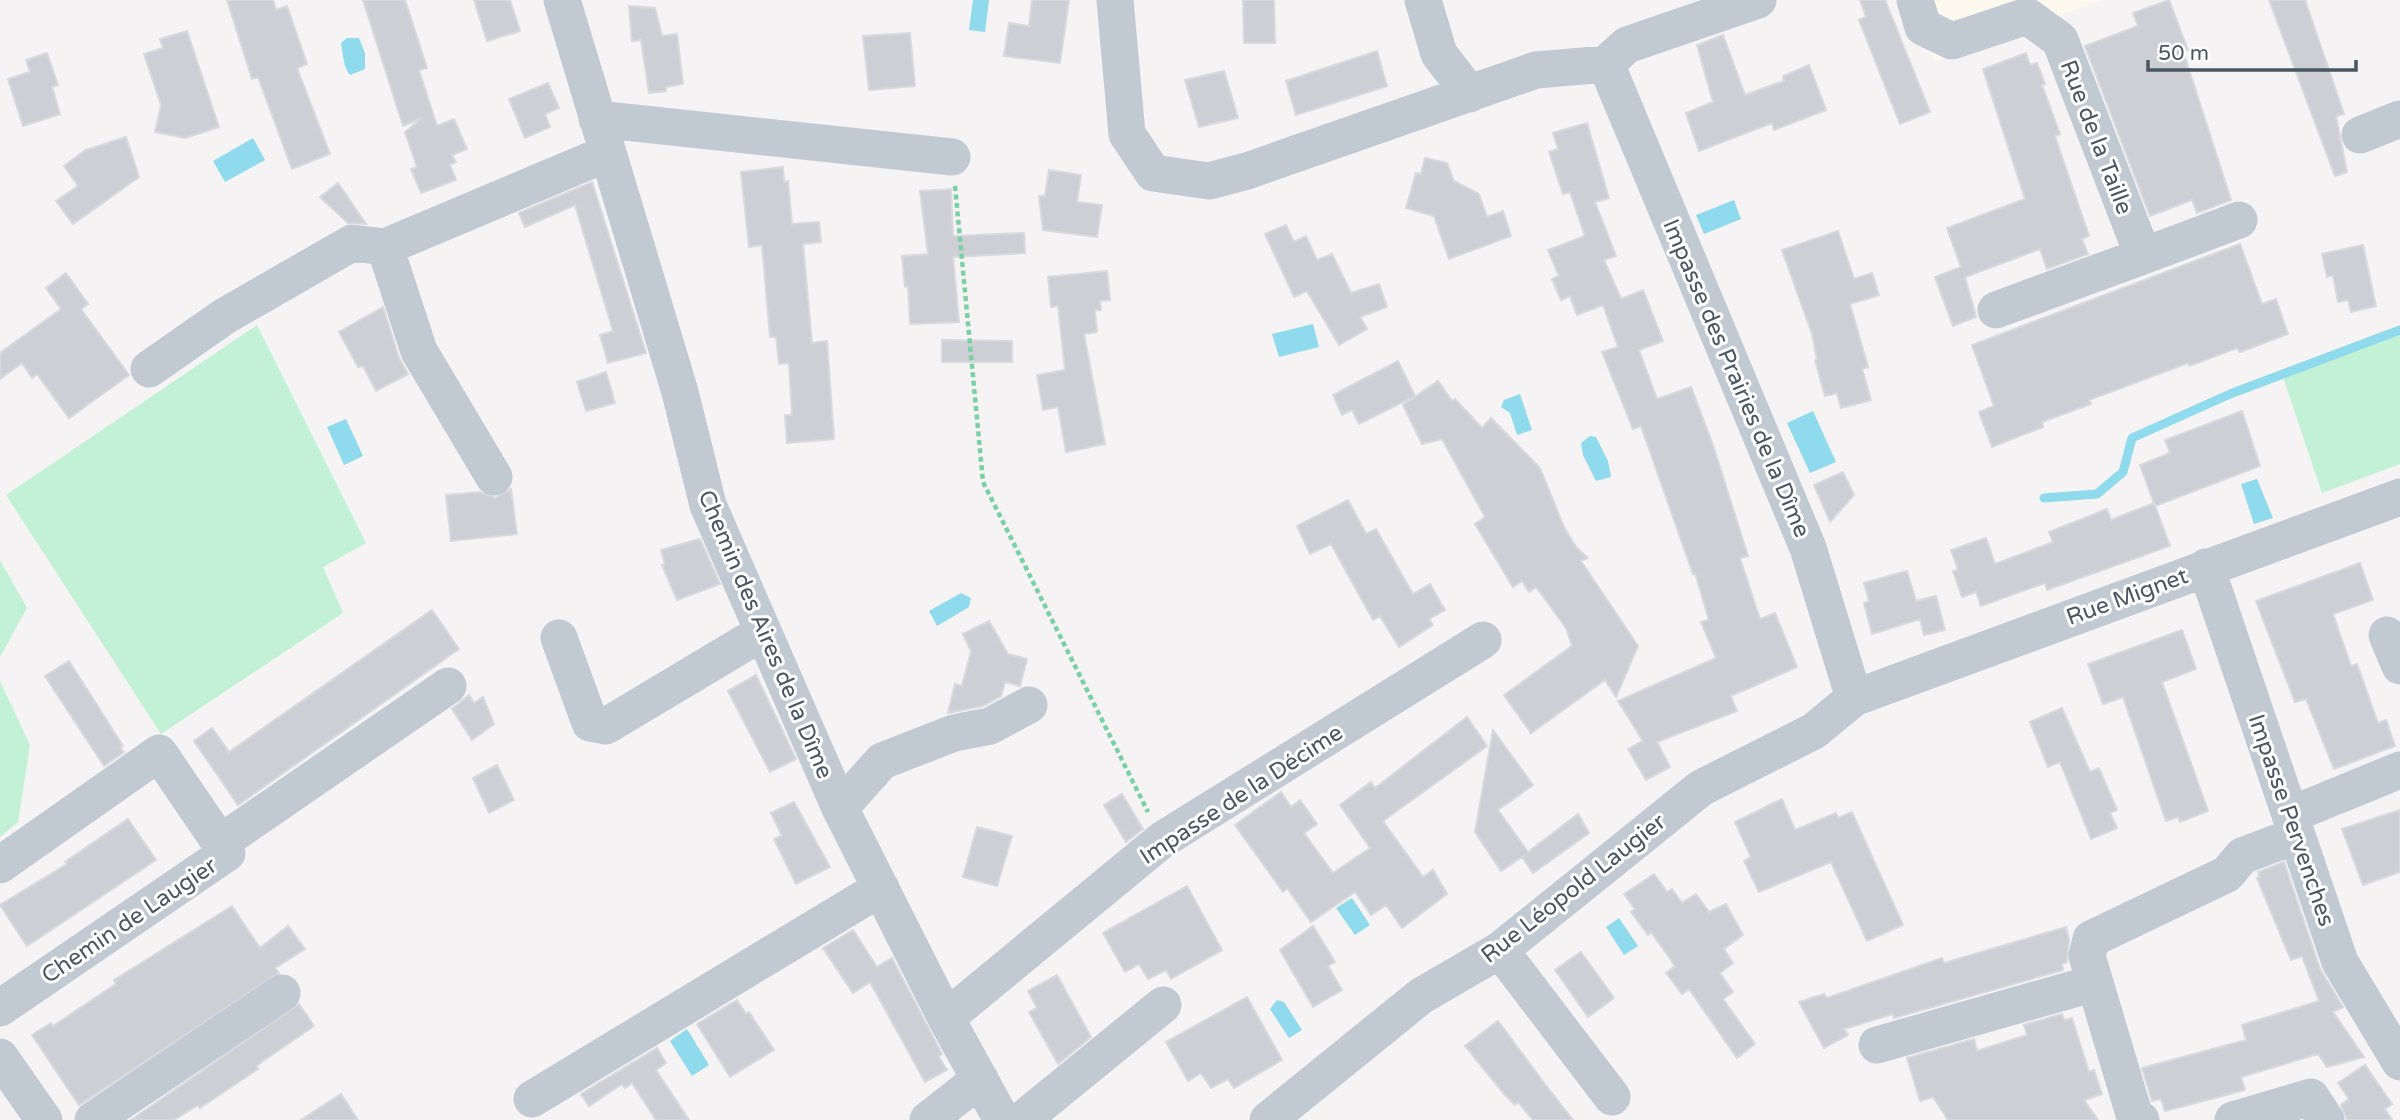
<svg xmlns="http://www.w3.org/2000/svg" width="2400" height="1120" font-family="'Varela Round',sans-serif">
  <style>
    .commercial { fill: #fdf9ef }
    .green { fill: #c3f1d5 }
    .water { fill: #90daee }
    .lines { fill: none; stroke-linecap: round; stroke-linejoin: round }
    .stream { stroke: #90daee; stroke-width: 9 }
    .building { fill: #cdcfd5; stroke: #d7d9de; stroke-width: 2 }
    .path { stroke: #7ad0a6; stroke-width: 4.5; stroke-dasharray: 5 3.5; stroke-linecap: butt }
    .minor { stroke: #c1cad2; stroke-width: 37 }
    .labels { text-anchor: middle; stroke-width: 6; stroke-linejoin: round; paint-order: stroke }
    .street-label { font-size: 23px; fill: #4a5661; stroke: #fff }
  </style>
  <rect width="100%" height="100%" fill="#f5f3f3"/>
  <path class="commercial" d="M1913,0H2102L1934,61Z"/>
  <path class="green" d="M257,325L366,543L323,567L343,613L161,734L6,495Z
    M2400,334V464L2322,493L2283,377Z
    M0,560L27,608L0,657Z
    M0,681L30,745L18,822L0,837Z"/>
  <path class="water" d="M973,0H989L985,32L969,30Z
    M347,38H359L365,53V69L350,75C343,67 343,53 341,43Z
    M253,138L265,160L225,182L213,161Z
    M1734,200L1741,219L1704,234L1696,215Z
    M1313,324L1319,347L1279,357L1272,334Z
    M1520,394L1532,430L1517,435L1510,413L1501,407L1504,400Z
    M1813,411L1836,462L1810,473L1787,423Z
    M346,419L363,456L344,465L327,427Z
    M1590,436L1596,437L1608,461L1611,477L1596,481L1583,455L1581,443Z
    M2257,479L2273,518L2254,524L2241,484Z
    M961,593L971,598L969,607L937,626L929,611Z
    M1352,898L1370,925L1355,935L1336,908Z
    M1619,918L1638,946L1624,955L1606,927Z
    M1277,1000L1284,1002L1302,1030L1289,1038L1270,1009Z
    M687,1029L709,1065L692,1076L670,1041Z"/>
  <g class="lines">
    <path class="stream" d="M2044,498L2097,494L2123,472L2132,438L2230,394L2400,330"/>
  </g>
  <path class="building" d="M227,0H273L276,10L287,6L307,64L297,68L330,154L292,169L258,77L252,79Z
    M363,0H405L427,68L419,70L437,126L454,119L467,149L452,155L456,162L450,165L456,180L421,193L411,169L417,167L405,132L422,118L403,126Z
    M474,0H510L520,31L487,41Z
    M1032,0H1069L1060,63L1004,56L1009,23L1029,26Z
    M1243,0H1274L1275,43H1244Z
    M1860,0H1885L1930,112L1900,124L1859,20L1866,17Z
    M2169,0L2188,50L2183,51L2231,200L2197,213L2192,200L2150,216L2085,46L2138,26L2133,13Z
    M2269,0H2305L2344,114L2336,116L2347,172L2335,176Z
    M629,6L655,8L662,36L677,34L683,84L666,87V91L649,93L641,40L632,41Z
    M187,31L219,127L185,138L155,132L161,105L144,54L163,48L160,39Z
    M910,33L915,86L869,90L863,36Z
    M1723,35L1745,95L1784,81L1783,76L1809,65L1826,110L1774,130L1772,123L1699,151L1686,113L1713,102L1697,45Z
    M1377,51L1387,86L1296,115L1286,81Z
    M47,53L58,85L52,87L60,114L23,126L8,79L30,72L26,60Z
    M2026,53L2030,65L2037,63L2045,84L2042,85L2060,134L2055,136L2089,236L2082,239L2088,254L2047,269L2040,249L1965,277L1976,317L1953,326L1935,277L1961,267L1947,228L2025,199L1983,69Z
    M1224,71L1238,118L1199,127L1185,80Z
    M548,83L559,108L545,114L550,127L525,138L509,99Z
    M1587,123L1609,198L1595,202L1616,256L1604,260L1621,299L1643,290L1663,341L1639,350L1657,399L1691,387L1713,445L1748,556L1740,558L1760,619L1775,613L1797,667L1731,696L1737,711L1657,742L1670,767L1646,780L1628,749L1643,741L1618,701L1716,658L1701,622L1709,620L1695,573L1693,574L1641,426L1633,429L1602,352L1618,347L1603,305L1577,315L1570,296L1561,300L1552,279L1559,276L1548,250L1585,236L1570,192L1563,194L1549,152L1558,149L1553,133Z
    M126,137L139,177L73,224L56,201L78,186L64,166L86,150Z
    M1425,158L1447,163L1454,181L1479,194L1487,217L1503,211L1511,236L1449,259L1434,216L1406,208L1416,173L1421,174Z
    M783,167L784,182L788,181L792,224L819,222L821,242L803,244L812,343L827,341L834,439L787,443L785,415H792L789,363L779,364L776,337H770L762,245L749,247L741,172Z
    M1049,170L1081,175L1077,202L1102,205L1097,237L1043,230L1039,196H1045Z
    M592,182L646,353L608,363L600,335L613,331L575,205L525,227L519,213Z
    M338,183L366,224L348,223L320,197Z
    M951,189L953,236L1024,233L1025,253L953,257L959,322L910,324L908,286L905,287L902,256L928,254L920,191Z
    M1286,225L1294,242L1306,236L1317,260L1332,254L1351,293L1379,284L1387,307L1360,317L1367,329L1339,345L1307,291L1294,297L1265,234Z
    M1838,231L1854,279L1872,273L1879,295L1850,304L1868,367L1862,369L1871,400L1841,408L1837,393L1825,396L1815,360L1817,359L1812,334L1782,250Z
    M2240,244L2262,304L2276,299L2288,334L2240,352L2237,348L2189,366L2188,363L2089,400L2091,404L2042,422L2043,427L1992,447L1979,412L1994,406L1972,345Z
    M2363,245L2376,306L2351,312L2348,300L2338,302L2333,275L2327,277L2322,254Z
    M1107,271L1110,300L1100,301L1101,310H1095L1097,332L1084,334L1105,444L1066,452L1058,407L1043,410L1037,375L1065,370L1058,306L1051,307L1048,277Z
    M66,273L88,304L81,309L129,375L69,418L37,374L32,378L22,363L0,379V353L61,309L46,288Z
    M383,307L399,358L408,374L376,391L363,366L358,367L339,332Z
    M942,340L1012,341V362H942Z
    M1398,361L1415,396L1359,424L1352,410L1342,415L1333,395Z
    M606,372L615,403L586,411L577,382Z
    M1438,381L1452,401L1455,399L1482,428L1491,418L1540,468L1564,527L1576,547L1588,558L1581,561L1638,646L1616,697L1605,680L1531,733L1504,695L1572,646L1566,628L1536,587L1529,592L1522,581L1513,587L1475,524L1485,517L1442,439L1422,444L1403,405Z
    M2242,411L2260,466L2155,506L2140,465L2170,453L2165,440Z
    M1843,472L1854,495L1830,522L1814,485Z
    M511,489L517,534L451,541L446,495L480,492L495,498Z
    M1348,500L1366,534L1376,529L1413,594L1430,584L1445,610L1429,619L1433,625L1399,647L1380,616L1373,620L1331,544L1310,554L1297,526Z
    M2154,503L2170,546L2047,590L2045,583L1981,606L1976,592L1962,597L1953,571L1958,570L1951,550L1986,538L1995,564L2053,542L2049,532L2107,509L2111,520Z
    M700,539L720,584L677,600L662,565L665,564L661,550Z
    M2360,563L2373,600L2333,614L2351,666L2357,664L2378,723L2386,720L2395,746L2334,769L2306,699L2295,702L2256,601Z
    M1907,571L1916,601L1936,596L1945,630L1924,635L1920,619L1872,634L1864,603L1869,601L1864,583Z
    M432,610L459,649L238,805L194,741L212,728L229,752Z
    M989,621L1008,654L1027,659L1020,686L1005,682L1001,696L983,706L948,713L955,684L962,686L971,651L963,634Z
    M2182,630L2196,669L2162,682L2208,811L2180,822L2178,817L2166,821L2123,697L2103,704L2088,664Z
    M69,661L123,746L120,748L124,752L104,766L45,676Z
    M756,675L796,759L770,772L728,691Z
    M469,695L474,703L483,697L494,724L472,740L452,709Z
    M2062,708L2090,772L2099,768L2117,810L2110,813L2117,828L2091,839L2060,762L2048,767L2030,722Z
    M1467,717L1487,746L1383,821L1423,877L1433,870L1447,894L1402,928L1386,905L1371,915L1355,892L1311,922L1287,888L1283,892L1235,825L1281,792L1291,807L1300,800L1317,824L1304,833L1333,873L1370,848L1340,805L1371,782L1375,788Z
    M1493,730L1533,785L1498,810L1528,852L1578,814L1589,833L1533,873L1522,857L1525,855L1501,871L1475,832Z
    M497,765L514,800L489,813L473,778Z
    M1122,794L1143,829L1126,842L1104,805Z
    M1782,799L1795,830L1836,813L1838,818L1852,812L1903,925L1867,941L1831,862L1759,892L1744,861L1751,857L1735,822Z
    M794,802L830,867L796,884L774,839L782,836L771,813Z
    M2400,810V872L2363,885L2342,829Z
    M128,819L156,860L27,946L0,905L67,864L65,862Z
    M977,827L1012,836L997,886L963,877Z
    M2284,862L2320,969L2343,1007L2333,1012L2364,1057L2327,1067L2318,1054L2241,1077L2245,1090L2165,1111L2161,1099L2152,1101L2142,1068L2246,1040L2242,1025L2319,1001L2302,956L2291,960L2257,878L2260,877L2258,872Z
    M1654,874L1667,892L1672,889L1682,903L1696,894L1709,912L1726,904L1743,935L1724,949L1733,963L1720,973L1733,992L1723,999L1755,1044L1737,1058L1689,989L1682,994L1666,973L1675,966L1651,932L1648,935L1631,912L1635,909L1624,894Z
    M1187,886L1222,950L1171,979L1166,970L1148,979L1139,964L1125,972L1103,933Z
    M232,906L260,948L288,926L305,949L275,968L279,973L79,1105L32,1035L51,1023L53,1026L116,984L114,980Z
    M1313,926L1335,962L1328,966L1342,990L1313,1007L1280,950Z
    M2066,927L2069,939L2067,962L2062,964L2063,970L1894,1018L1893,1014L1844,1029L1848,1035L1824,1048L1799,1002L1824,994L1827,998L1942,958L1944,963Z
    M853,930L877,967L892,958L942,1054L938,1056L947,1070L925,1082L870,982L853,993L823,948Z
    M1581,952L1614,998L1588,1017L1555,970Z
    M1057,975L1091,1037L1058,1064L1029,1012L1037,1008L1028,991Z
    M1247,997L1282,1060L1234,1088L1228,1079L1211,1088L1201,1073L1188,1081L1166,1042Z
    M737,1000L746,1014L749,1012L774,1050L730,1077L697,1024Z
    M299,1004L314,1026L256,1066L258,1069L200,1108L198,1105L174,1120H131Z
    M2062,1014L2064,1020L2072,1018L2089,1072L2094,1070L2102,1094L2084,1100L2098,1120H1948L1933,1097L1920,1101L1907,1058L1974,1039L1977,1051L2027,1035L2024,1025Z
    M1498,1021L1544,1083L1573,1120H1533L1518,1102L1515,1105L1504,1094L1465,1046Z
    M657,1048L666,1063L656,1070L689,1120H656L632,1083L625,1088L622,1084L589,1106L581,1094Z
    M2365,1065L2392,1104L2385,1109L2392,1120H2347L2341,1105L2349,1099L2338,1083Z
    M341,1094L358,1120H301Z"/>
  <g class="lines">
    <path class="path" d="M955,186L983,482L1148,812"/>
    <path class="minor" d="M562,0L680,392L708,505L840,808L946,1018L1002,1120
      M1115,0L1127,134L1153,173L1209,181L1247,171L1536,70L1606,64L1627,45L1758,0
      M1423,0L1439,54L1470,94
      M1915,0L1923,27L1952,41L2027,16L2060,40L2143,256L1996,310
      M1606,64L1808,548L1854,698
      M597,119L952,157
      M2360,135L2400,119
      M385,247L419,351L494,477
      M2143,256L2239,220
      M149,369L225,316L352,243L385,247L608,153
      M2206,567L2340,962L2400,1062
      M2387,635L2400,666
      M559,638L590,723L606,726L763,632
      M840,808L882,761L954,733L990,726L1029,705
      M2290,815L2400,770
      M220,843L448,686
      M0,865L159,753L227,853L0,1008
      M1500,950L1612,1097
      M946,1018L1162,840L1483,640
      M1877,1045L2095,983
      M0,1057L44,1120
      M532,1099L881,888
      M93,1120L282,993
      M928,1120L980,1079
      M1022,1120L1163,1005
      M1268,1120L1421,996L1500,950L1701,788L1814,731L1854,698L2400,497
      M2141,1120L2134,1114L2087,956L2091,939L2227,874L2242,856L2297,835
      M2233,1120L2311,1097L2326,1120"/>
  </g>
  <g class="labels">
    <g class="street-label">
      <text transform="translate(2097 137) rotate(69)" y="8">Rue de la Taille</text>
      <text transform="translate(1737 378) rotate(67)" y="8">Impasse des Prairies de la Dîme</text>
      <text transform="translate(2127 596) rotate(-20)" y="8">Rue Mignet</text>
      <text transform="translate(766 634) rotate(67)" y="8">Chemin des Aires de la Dîme</text>
      <text transform="translate(1241 794) rotate(-33)" y="8">Impasse de la Décime</text>
      <text transform="translate(2292 820) rotate(71)" y="8">Impasse Pervenches</text>
      <text transform="translate(1573 888) rotate(-38)" y="8">Rue Léopold Laugier</text>
      <text transform="translate(129 920) rotate(-34)" y="8">Chemin de Laugier</text>
    </g>
  </g>
  <path d="M2148 60v10h208v-10" fill="none" stroke="#4a5661" stroke-width="3.5"/>
  <text x="2158" y="60" font-size="21" fill="#4a5661" stroke="#ffffff" stroke-width="5" paint-order="stroke">50 m</text>
</svg>
